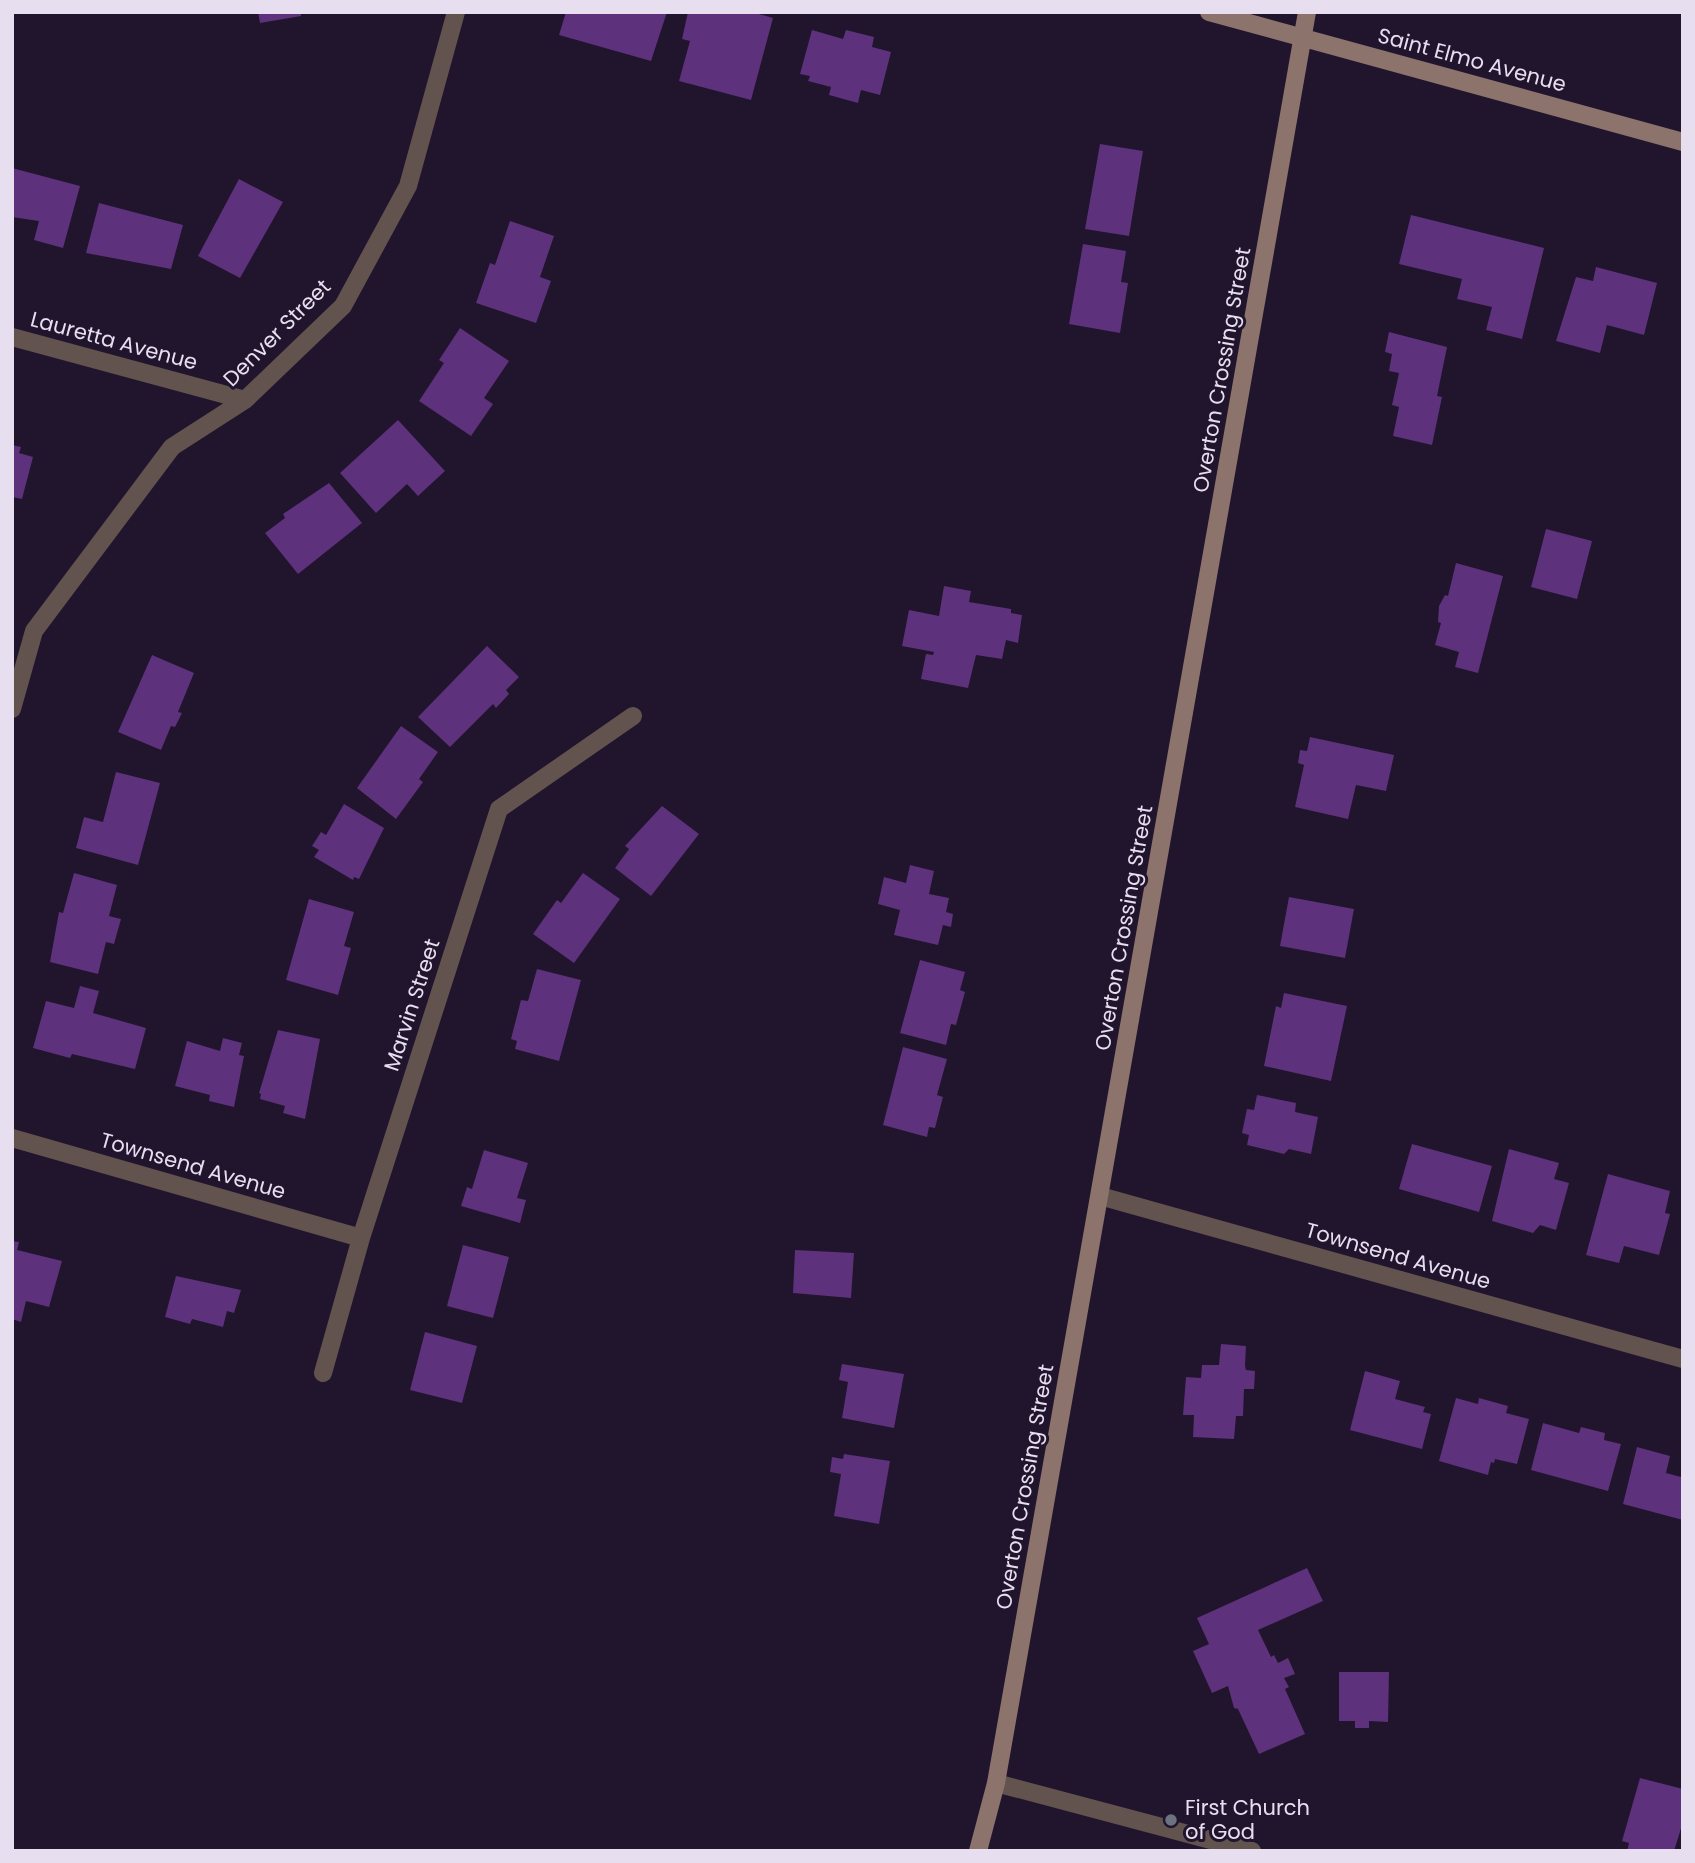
<svg xmlns="http://www.w3.org/2000/svg" width="1695" height="1863" font-family="Poppins,sans-serif">
  <style>
    .building { fill: #5d317b }
    .lines { fill: none; stroke-linecap: round; stroke-linejoin: round }
    .street { stroke: #63534e; stroke-width: 18 }
    .secondary { stroke: #8c736b; stroke-width: 18 }
    .worship-dot { fill: #6b7280; stroke: #21142d; stroke-width: 2.5 }
    .labels { text-anchor: middle; stroke-width: 6; stroke-linejoin: round; paint-order: stroke }
    .street-label { font-size: 21px; fill: #e7dff0; stroke: #21142d }
    .poi-label { font-size: 21px; fill: #e7dff0; stroke: #21142d; text-anchor: start }
  </style>
  <rect width="100%" height="100%" fill="#21142d"/>
  <path class="building" d="M258,12H301V16L260,23Z
    M566,12H667L651,61L559,35Z
    M688,12H752L773,18L751,100L679,81L690,41L682,39Z
    M812,30L843,39L846,30L874,37L872,47L891,52L880,95L861,90L858,103L829,95L831,87L808,81L810,76L800,74Z
    M1100,144L1143,151L1129,236L1085,229Z
    M12,168L80,186L63,248L34,240L39,221L12,217Z
    M239,179L283,202L240,278L198,256Z
    M99,203L183,225L171,269L86,253Z
    M1411,215L1544,248L1522,339L1486,330L1492,307L1457,299L1462,279L1399,264Z
    M510,221L554,236L540,277L551,281L536,323L476,303L490,263L495,265Z
    M1083,244L1126,251L1121,282L1128,283L1120,333L1069,324Z
    M1596,267L1657,283L1644,335L1607,325L1600,353L1556,341L1576,277L1593,281Z
    M460,328L509,361L484,398L493,404L471,436L419,401L444,363L439,360Z
    M1389,332L1447,347L1437,396L1442,397L1432,445L1393,436L1399,407L1392,405L1399,373L1389,371L1392,354L1385,352Z
    M398,420L445,471L418,496L407,484L376,513L340,473Z
    M12,445L21,447L19,453L33,457L22,499L12,497Z
    M329,483L362,523L298,574L265,533L285,518L283,514Z
    M1546,529L1592,541L1577,599L1531,587Z
    M1456,563L1503,576L1478,673L1455,667L1459,652L1435,645L1441,623L1438,622L1439,606L1445,595L1448,596Z
    M944,586L971,591L969,602L1011,609V613L1022,615L1018,643L1006,640L1002,659L976,655L968,688L921,679L926,654L933,655L934,652L902,646L909,610L939,616Z
    M487,646L519,677L506,690L509,694L496,708L493,704L450,747L418,717Z
    M152,655L194,673L178,712L182,713L175,727L171,726L161,750L118,732Z
    M401,726L438,752L419,779L423,782L396,819L357,788Z
    M1310,737L1394,755L1386,791L1356,785L1348,819L1295,807L1304,765L1298,763L1300,750L1307,751Z
    M116,772L160,783L138,865L76,848L84,817L103,822Z
    M344,804L384,828L359,879L354,877L353,880L314,857L319,850L312,846L321,832L326,835Z
    M662,806L699,834L651,896L615,868L629,849L625,846Z
    M910,865L934,871L929,894L949,898L946,912L953,914L951,927L943,925L938,945L894,935L900,910L878,904L884,877L906,883Z
    M74,873L117,885L109,916L121,919L114,944L106,942L98,974L50,962L59,912L63,913Z
    M583,873L620,899L574,963L533,934L557,900L561,903Z
    M1289,897L1354,909L1345,958L1280,946Z
    M309,899L354,912L344,946L351,948L338,995L286,980Z
    M920,960L965,972L960,990L965,992L956,1025L951,1024L946,1045L900,1033Z
    M537,969L581,980L559,1061L515,1049L517,1041L511,1039L521,1000L528,1001Z
    M80,986L99,991L93,1013L146,1028L135,1069L72,1054L70,1058L33,1048L46,1001L74,1008Z
    M1284,993L1347,1006L1331,1081L1264,1066L1276,1006L1281,1008Z
    M278,1030L320,1039L305,1119L283,1113L285,1106L260,1099L261,1094L259,1093Z
    M223,1038L242,1043L239,1055L244,1056L234,1107L209,1101L210,1095L175,1086L187,1041L220,1051Z
    M903,1047L947,1059L937,1095L943,1097L935,1128L929,1127L927,1137L883,1125Z
    M1257,1095L1296,1103L1295,1112L1318,1117L1311,1154L1289,1149L1284,1154L1247,1145L1249,1135L1242,1133L1247,1109L1254,1110Z
    M1412,1144L1492,1166L1479,1212L1399,1189Z
    M1509,1149L1559,1163L1554,1179L1569,1183L1556,1230L1540,1225L1533,1233L1492,1221Z
    M484,1150L528,1163L517,1198L526,1200L520,1223L461,1206L467,1187L472,1189Z
    M1608,1174L1670,1191L1665,1213L1670,1214L1659,1255L1624,1246L1619,1263L1586,1255Z
    M12,1241L19,1242L17,1250L62,1261L49,1307L26,1301L21,1322L12,1319Z
    M463,1245L509,1257L493,1318L447,1306Z
    M795,1250L854,1253L851,1298L793,1293Z
    M176,1276L241,1290L234,1313L227,1311L223,1327L192,1319L190,1324L165,1317Z
    M425,1332L477,1346L462,1403L410,1390Z
    M1221,1344L1246,1346L1245,1366L1246,1370L1255,1371L1254,1389H1244L1243,1416H1236L1234,1439L1193,1437L1194,1415H1183L1186,1377L1201,1378L1202,1365H1219Z
    M842,1364L904,1374L894,1428L842,1418L848,1382L839,1380Z
    M1365,1371L1400,1381L1395,1399L1425,1407L1423,1412L1431,1414L1422,1449L1350,1430Z
    M1456,1398L1478,1404L1479,1398L1508,1406L1506,1413L1529,1419L1517,1464L1495,1459L1494,1463L1491,1462L1488,1475L1439,1461Z
    M1543,1423L1579,1433L1581,1427L1605,1433L1604,1440L1621,1444L1608,1491L1531,1470Z
    M1637,1447L1670,1456L1666,1473L1681,1477L1683,1520L1623,1504Z
    M844,1454L890,1461L879,1524L834,1516L841,1474L830,1472L832,1457L843,1459Z
    M1307,1568L1323,1601L1258,1630L1271,1657L1274,1655L1278,1663L1288,1658L1295,1674L1284,1678L1289,1687L1285,1689L1305,1734L1259,1754L1238,1709L1234,1708L1228,1686L1212,1693L1193,1651L1209,1644L1197,1618Z
    M1339,1672H1389L1388,1722L1369,1721V1728H1355V1721H1339Z
    M1640,1778L1683,1789V1822L1674,1851H1627L1629,1843L1622,1841Z"/>
  <g class="lines">
    <path class="street" d="M12,337L245,400
      M12,709L34,631L172,447L245,400L343,306L408,186L456,12
      M12,1138L361,1238
      M1100,1196L1683,1359
      M323,1373L361,1238L499,809L633,716
      M996,1783L1252,1851"/>
    <path class="secondary" d="M1209,12L1683,142
      M978,1851L996,1783L1307,12"/>
  </g>
  <circle class="worship-dot" cx="1171" cy="1820" r="7"/>
  <g class="labels">
    <g class="street-label">
      <text transform="translate(1472 60) rotate(15)" y="7">Saint Elmo Avenue</text>
      <text transform="translate(277 333) rotate(-45)" y="7">Denver Street</text>
      <text transform="translate(114 341) rotate(15)" y="7">Lauretta Avenue</text>
      <text transform="translate(1222 370) rotate(-80)" y="7">Overton Crossing Street</text>
      <text transform="translate(1124 928) rotate(-80)" y="7">Overton Crossing Street</text>
      <text transform="translate(412 1005) rotate(-72)" y="7">Marvin Street</text>
      <text transform="translate(193 1166) rotate(16)" y="7">Townsend Avenue</text>
      <text transform="translate(1398 1256) rotate(16)" y="7">Townsend Avenue</text>
      <text transform="translate(1025 1487) rotate(-80)" y="7">Overton Crossing Street</text>
    </g>
    <g class="poi-label">
      <text x="1185" y="1815">First Church<tspan x="1185" dy="24">of God</tspan></text>
    </g>
  </g>
  <rect width="1695" height="1863" fill="none" stroke="#e7dff0" stroke-width="28"/>
</svg>
